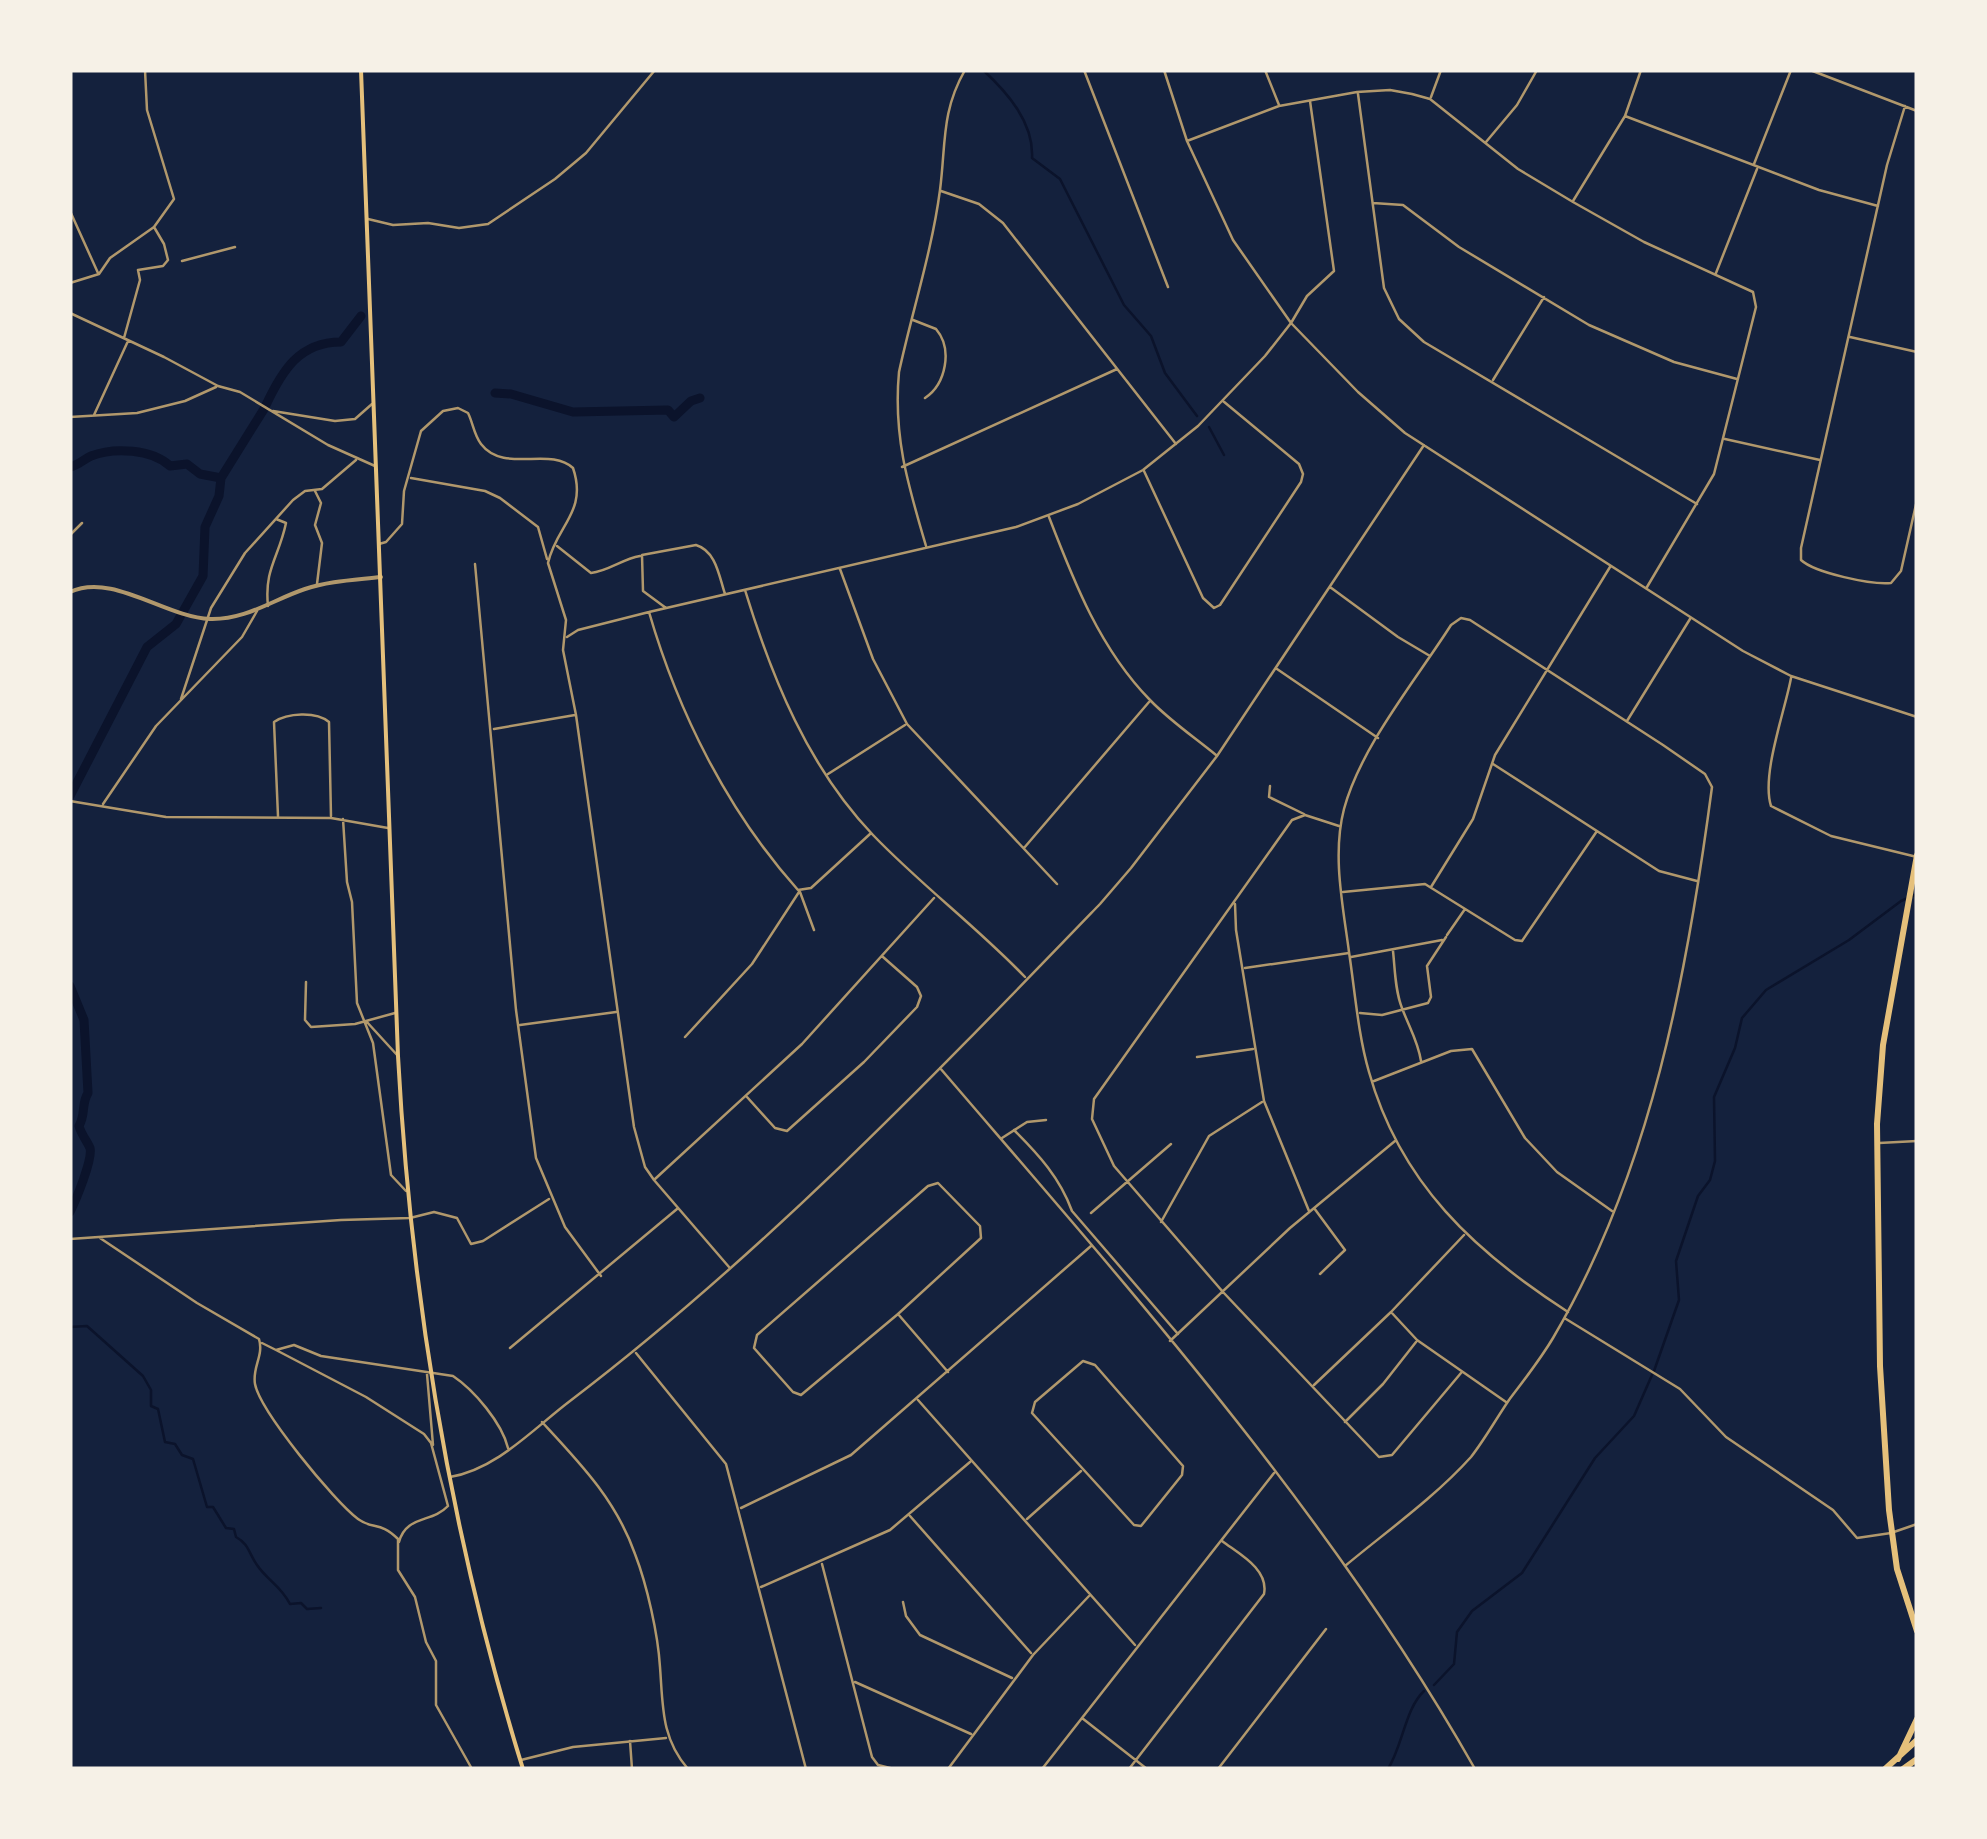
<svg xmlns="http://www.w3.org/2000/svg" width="1987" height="1839" font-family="Karla,sans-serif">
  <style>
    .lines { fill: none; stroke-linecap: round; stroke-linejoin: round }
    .stream { stroke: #0b132b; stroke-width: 2.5 }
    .river { stroke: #0b132b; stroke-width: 9 }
    .minor { stroke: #b1986c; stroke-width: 2.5 }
    .tertiary { stroke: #b1986c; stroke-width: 4 }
    .secondary { stroke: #e5c07b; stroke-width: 4 }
    .trunk { stroke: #e5c07b; stroke-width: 6 }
  </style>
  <rect width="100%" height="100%" fill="#14213d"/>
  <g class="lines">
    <path class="stream" d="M983,70C1008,93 1034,123 1032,158L1060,179L1124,305L1151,336L1165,373L1197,416
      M1209,427L1224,455
      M70,1327L87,1326L143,1376L151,1390V1406L158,1409L165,1442L175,1444L182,1455L193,1459L207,1507H213L226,1528L234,1529L236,1537C249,1544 249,1554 257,1565C267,1580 281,1586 290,1604L301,1603L307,1609L321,1608
      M1654,1371L1679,1300L1676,1261L1698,1196L1710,1180L1715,1161L1714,1097L1735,1048L1742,1018L1766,990L1849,940L1901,901L1917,894
      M1434,1685L1454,1664L1457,1632L1472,1611L1522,1573L1595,1458L1634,1416L1652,1375
      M1388,1769C1403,1745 1405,1709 1424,1691"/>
    <path class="river" d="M495,393L511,394L573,412L668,410L674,417L691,401L700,398
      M266,405C282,371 299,342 341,342L361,316
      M70,467C79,465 84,459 91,456C114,447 152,449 170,466L187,464L200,474L221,478
      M70,796L147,647L176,624L203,576L205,527L219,496L221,478L264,409
      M70,986L84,1020L88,1093C81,1104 86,1114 79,1126C81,1134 87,1141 90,1148C93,1159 76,1200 70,1212"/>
    <path class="minor" d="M1084,70L1168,287
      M1164,70L1187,141L1233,240L1291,323L1358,392L1405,433L1743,651L1791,676L1917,717
      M1265,70L1279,105
      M1810,70L1917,111
      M1358,94L1384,288L1399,319L1424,342L1697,504
      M1431,97L1441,70
      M1905,106L1887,165L1801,548V560C1815,573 1872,585 1891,583L1901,571L1917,500
      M1625,116L1819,190L1878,206
      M1187,141L1279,106L1357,92L1390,90L1412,94L1430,99L1518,169L1573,202L1644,242L1753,292L1756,307L1714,474L1647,587
      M1486,142L1517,105L1537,70
      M1754,164L1791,70
      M941,191L979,204L1003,223L1176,444
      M1573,201L1625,116L1641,70
      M1373,203L1403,205L1459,247L1589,325L1674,362L1737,379
      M70,211L98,273
      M368,219L393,225L428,223L459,228L488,224L555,179L586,153L655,70
      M182,261L235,247
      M1716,273L1757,169
      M70,283L99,274L110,258L154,227L174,199L147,110L145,70
      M70,313L164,357L218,386L240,392L328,445L375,466
      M913,320L936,329C953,349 946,384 925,398
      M1850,337L1917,352
      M124,338L140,280L138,270L163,266L168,260L164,244L154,227
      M1493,380L1544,297
      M273,411L335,421L355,419L372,404
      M94,415L128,341
      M70,417L137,413L185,401L216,387
      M1725,439L1820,460
      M902,467L1117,369
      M1144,471L1203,598L1214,608L1220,605L1301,482L1303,474L1299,464L1223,401
      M411,478L485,491L500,498L538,527L547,559
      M315,491L321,503L315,525L322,543L317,584
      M1049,517C1074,582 1100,649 1150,700C1169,720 1194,737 1216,755
      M70,535L82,523
      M379,544L386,542L402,524L404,491L421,431L443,411L458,408L468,413C473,423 474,435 481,444C504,474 550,446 573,468C588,512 556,526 548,563L566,620L563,650L576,715L634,1127L645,1167L654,1180L729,1267
      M557,546L591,573C609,571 622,559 640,556
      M926,546C908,485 893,436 899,372C912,312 932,251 940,190C946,144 941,112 965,70
      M475,564L516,1010L536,1158L565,1227L601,1276
      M840,569L873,659L907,724L1057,884
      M1330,587L1398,637L1430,656
      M745,590C772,678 808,767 873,835C921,885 977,927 1025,977
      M268,606C264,569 279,557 286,523L276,519
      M666,608L643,591L642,555L696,545C716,551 719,576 725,594
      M649,612C678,712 728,812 798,890L811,888L870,834
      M567,637L578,630L649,612L1016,527L1078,504L1143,470L1198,426L1265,356L1291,323L1307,296L1334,271L1310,101
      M1277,669L1378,738
      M1791,678C1785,711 1761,775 1771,806L1831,836L1917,857
      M181,699L211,608L245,553L293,500L305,491L322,489L356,460
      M1627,721L1690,619
      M494,729L575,715
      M1493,764L1659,871L1697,881
      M828,774L905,725
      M1270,786L1269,797L1304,814
      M70,801L166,817L331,818L388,828
      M103,804L156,726L242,637L257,611
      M278,816L274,722C287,713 316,711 329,722L331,816
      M343,819L347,882L352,902L357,1003L373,1043L391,1175L406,1191
      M1339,826L1305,815L1292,820L1094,1099L1092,1119L1114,1166L1223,1292L1379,1457L1392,1455L1461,1373
      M1024,848L1149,702
      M1431,887L1473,819L1495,755L1610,567
      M800,892L814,930
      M1343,892L1425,884L1515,940L1522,941L1597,831
      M1235,904L1236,930L1264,1101L1309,1211
      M1447,935L1465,909
      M1393,951C1395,969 1395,991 1402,1008C1409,1027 1418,1041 1421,1061
      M1351,957L1442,940
      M1245,968L1349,953
      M306,982L305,1020L311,1027L355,1024L395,1013
      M1360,1013L1382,1015L1428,1003L1431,997L1427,966L1446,937
      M366,1021L398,1056
      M520,1025L616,1012
      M685,1037L752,964L799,892
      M1197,1057L1253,1049
      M940,1068C1131,1291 1330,1513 1475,1769
      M1374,1081L1451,1051L1472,1049L1525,1138L1557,1172L1612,1211
      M747,1097L775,1128L787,1131L864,1062L917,1007L921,996L917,987L883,957
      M1014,1130C1039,1155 1060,1178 1072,1211L1178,1334
      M1002,1138L1027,1122L1046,1120
      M1879,1143L1917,1141
      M655,1179L802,1044L934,898
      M1314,1208L1345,1250L1320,1274
      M1091,1213L1171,1144
      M1161,1222L1209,1136L1262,1102
      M100,1238L197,1303L259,1339C264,1356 252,1367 255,1384C260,1411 334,1501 358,1519C373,1530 380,1521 398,1539V1570L415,1597L426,1642L436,1661V1705L472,1769
      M70,1239L341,1220L410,1218L434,1212L457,1218L471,1244L483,1241L549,1199
      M1391,1312L1417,1340L1506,1402
      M898,1314L801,1395L793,1392L754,1348L757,1335L928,1186L938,1183L980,1226L981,1238L898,1314L948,1372
      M1566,1319L1680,1389L1726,1437L1833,1510L1857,1538L1891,1533L1917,1524
      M1170,1341L1290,1228L1395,1141
      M262,1343L276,1350L294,1345L321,1356L453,1376C474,1390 502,1423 508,1448
      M510,1348L677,1209
      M276,1350L366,1397L424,1434L431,1443L448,1506C432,1523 406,1515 399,1542
      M636,1353L726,1464L806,1769
      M1083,1361L1095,1365L1183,1466L1182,1475L1141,1526L1134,1525L1032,1413L1035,1402Z
      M427,1374L433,1445
      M1314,1385L1391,1312L1464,1235
      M918,1400L1135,1645
      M542,1422C580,1463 616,1500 635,1554C647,1585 658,1634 660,1667C663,1706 661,1738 688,1769
      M1345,1422L1383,1384L1416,1342
      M450,1477C497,1469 533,1429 570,1401C763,1254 932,1078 1100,904L1131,868L1217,756L1424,445
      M741,1508L851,1455L1091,1246
      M910,1516L1031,1653
      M1027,1519L1081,1471
      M822,1564L872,1757L878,1765L894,1769
      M1345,1566C1387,1531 1434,1498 1471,1457C1485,1439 1496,1419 1509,1400C1524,1380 1540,1360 1553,1338C1651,1171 1687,976 1712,787L1705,774L1663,745L1470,620L1461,618L1451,625C1416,680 1361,746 1344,809C1332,855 1343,906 1349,952C1355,992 1358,1034 1369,1072C1400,1183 1475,1252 1568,1312
      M761,1587L890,1530L970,1462
      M903,1602L906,1616L920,1635L1012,1678
      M855,1682L971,1734
      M1082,1718L1147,1769
      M630,1741L632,1769
      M521,1760L573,1747L666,1738
      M948,1769L1033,1655L1089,1596
      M1042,1769L1274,1473
      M1129,1769L1264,1594C1269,1569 1239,1554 1222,1541
      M1218,1769L1326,1629"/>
    <path class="tertiary" d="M70,592C112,572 165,617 210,619C246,620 272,600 305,589C329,581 355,580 381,577"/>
    <path class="secondary" d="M361,70L398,1056C411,1298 451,1537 523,1769"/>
    <path class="trunk" d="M1917,855L1883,1045L1877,1124L1880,1366L1889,1510L1897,1569L1917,1631
      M1898,1759L1917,1719
      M1885,1769L1917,1740
      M1903,1769L1917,1759"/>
  </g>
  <rect width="1987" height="1839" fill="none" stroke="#f6f1e7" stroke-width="145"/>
</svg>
